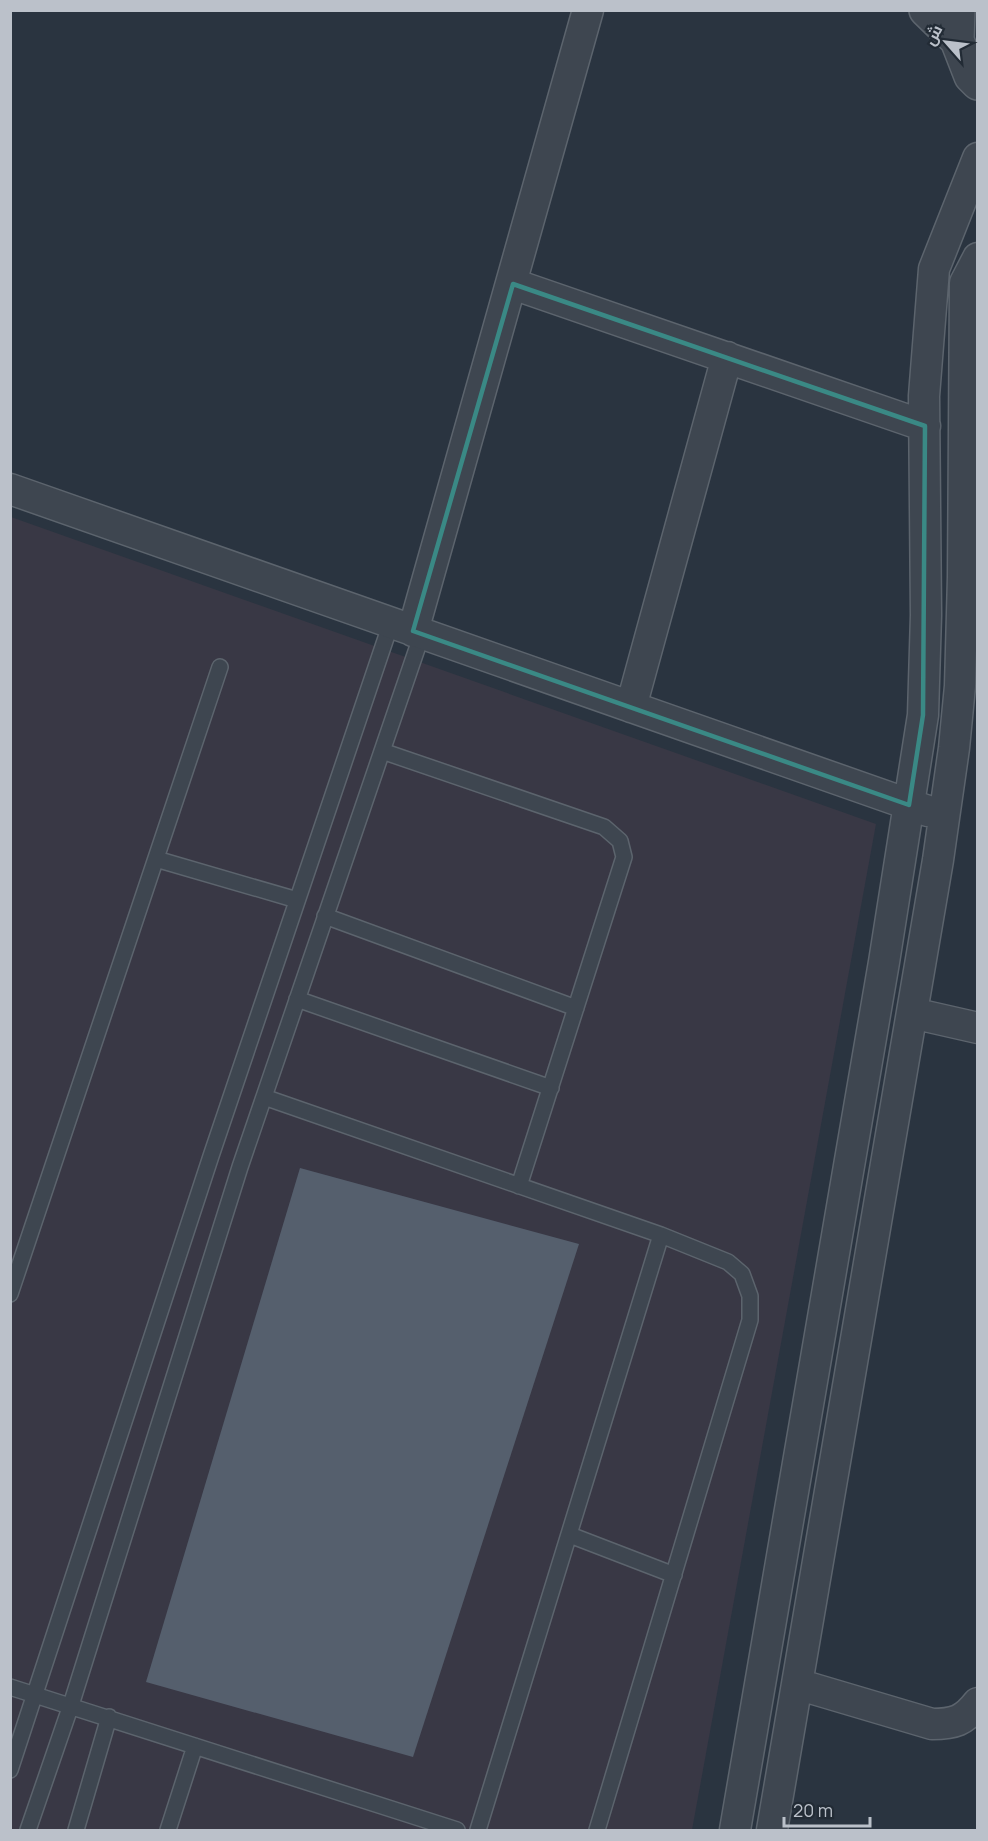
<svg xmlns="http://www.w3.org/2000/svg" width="988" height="1841" font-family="Manrope,Cairo,sans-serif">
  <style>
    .medical { fill: #393845 }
    .building { fill: #555f6d }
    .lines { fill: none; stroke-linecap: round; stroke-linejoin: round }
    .service-casing { stroke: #5c646d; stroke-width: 18 }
    .minor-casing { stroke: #5c646d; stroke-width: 33 }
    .tertiary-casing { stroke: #5c646d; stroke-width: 36 }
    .service { stroke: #3e4650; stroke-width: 15 }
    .minor { stroke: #3e4650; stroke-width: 30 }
    .tertiary { stroke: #3e4650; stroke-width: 33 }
    .marked { fill: none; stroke: #3a8985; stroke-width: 4.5; stroke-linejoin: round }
  </style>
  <rect width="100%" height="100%" fill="#2a3440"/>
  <path class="medical" d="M11,517L876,824L692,1830H11Z"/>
  <path class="building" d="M300,1168L579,1244L413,1757L146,1682Z"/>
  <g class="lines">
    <defs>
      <path id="service" d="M382,751L604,827L620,841L624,857L519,1186
        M156,859L297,900
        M325,916L576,1008
        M297,999L551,1088
        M264,1097L661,1235L728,1262L742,1274L750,1296V1320L597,1830
        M10,1294L220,667
        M570,1535L674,1575
        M10,1687L457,1830
        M10,1770L211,1156L391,623
        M28,1830L71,1705L240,1167L422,634
        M76,1830L109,1717
        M168,1830L195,1746
        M478,1830L661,1235"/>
      <path id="minor" d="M513,284L925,426
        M10,489L928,811
        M413,631L588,10
        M631,707L727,357
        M912,1013L978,1028
        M797,1684L932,1724C954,1724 964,1721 978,1703
        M735,1830L884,962L923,715L926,615L924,396L934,269L978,158
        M772,1830L938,860L954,748L960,686L963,577L965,283L978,258"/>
      <path id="tertiary" d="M926,10L957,40
        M958,10L957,40L971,76L978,83"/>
    </defs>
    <use href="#service" class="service-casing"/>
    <use href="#minor" class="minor-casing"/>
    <use href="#tertiary" class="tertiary-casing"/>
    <use href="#service" class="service"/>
    <use href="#minor" class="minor"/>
    <use href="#tertiary" class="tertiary"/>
  </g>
  <path class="marked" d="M513,284L925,426L923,715L909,805L413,631Z"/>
  <rect width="988" height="1841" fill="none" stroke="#bbc1ca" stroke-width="24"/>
  <g transform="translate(946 42) rotate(298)" stroke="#222b35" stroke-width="4.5" paint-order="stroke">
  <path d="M0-4.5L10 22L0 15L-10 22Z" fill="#bbc1ca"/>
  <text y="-9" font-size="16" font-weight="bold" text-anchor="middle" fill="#bbc1ca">ش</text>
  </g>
  <path d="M784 1817v9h86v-9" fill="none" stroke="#bbc1ca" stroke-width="3"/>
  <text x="793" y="1817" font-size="18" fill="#bbc1ca" stroke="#222b35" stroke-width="4.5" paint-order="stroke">20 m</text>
</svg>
